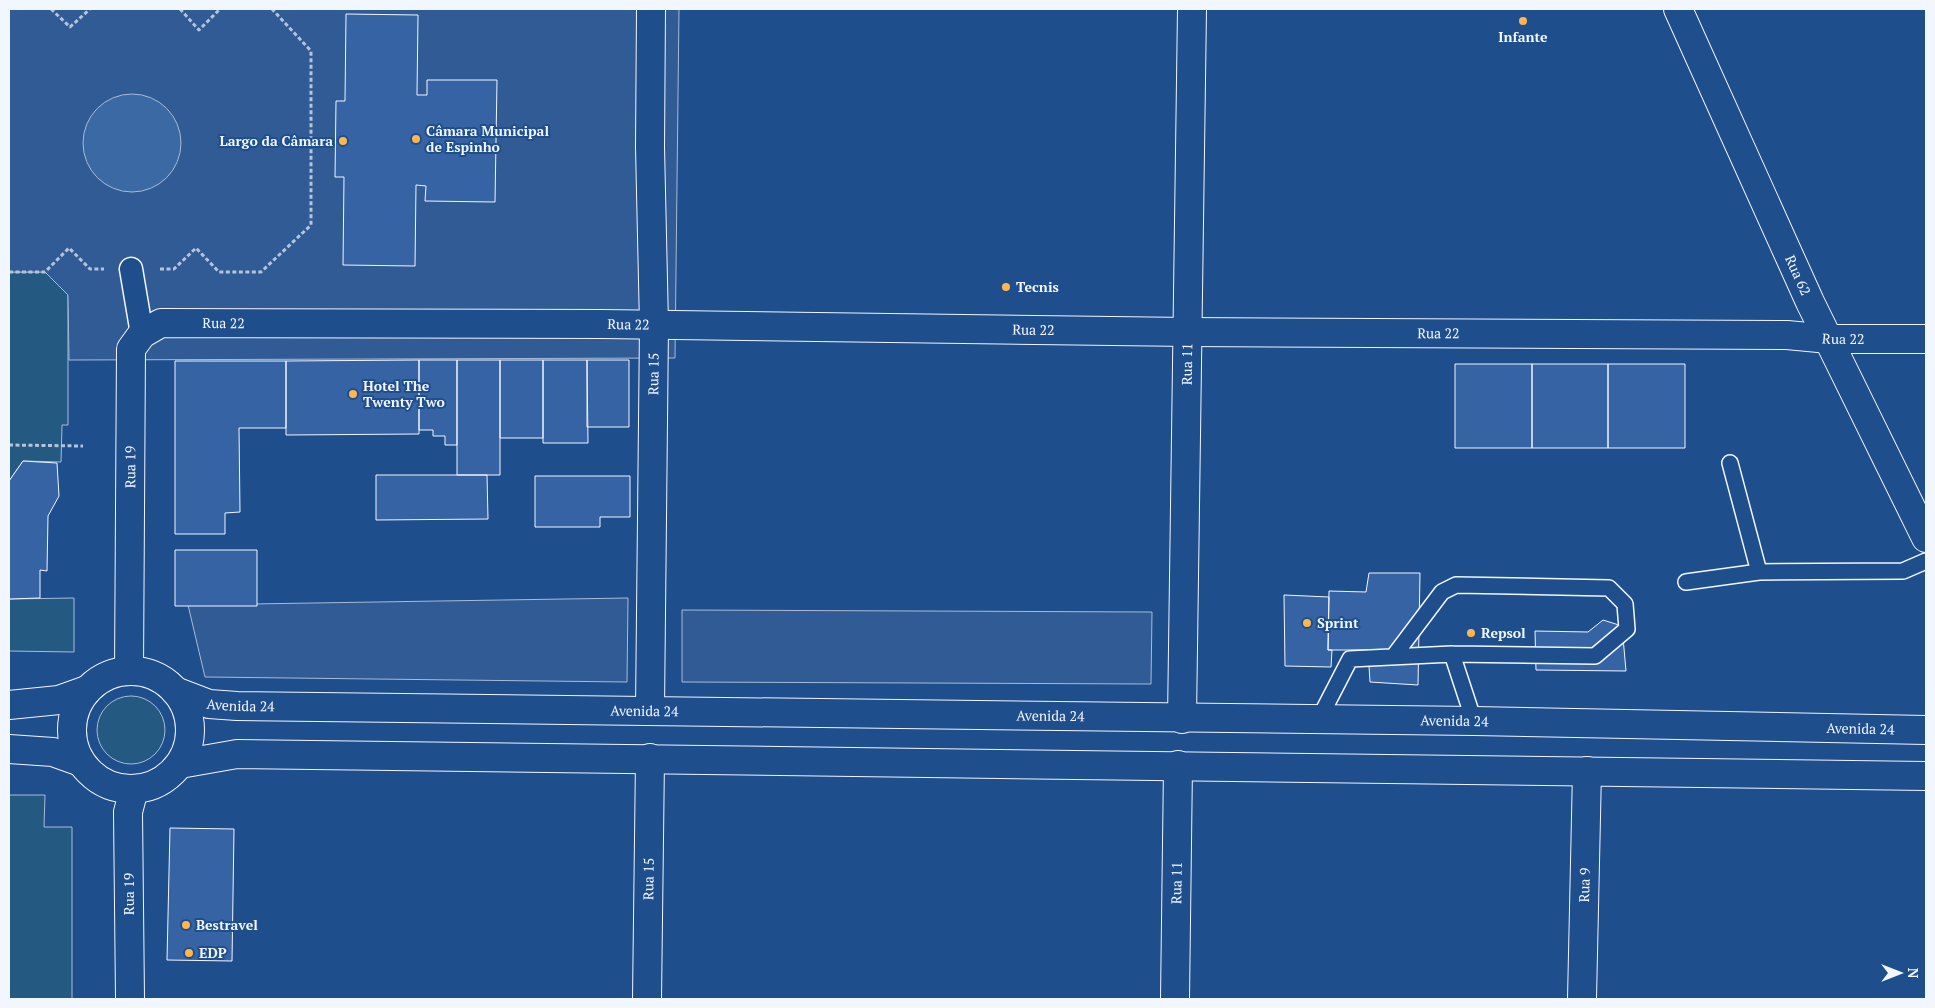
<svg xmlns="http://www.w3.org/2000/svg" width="1935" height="1008" font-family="'PT Serif',serif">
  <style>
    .green { fill: #245a82; stroke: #a8bbd7 }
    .parking { fill: #305b95; stroke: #a8bbd7 }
    .water { fill: #3b69a3; stroke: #a8bbd7 }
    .building { fill: #3563a3; stroke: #f2f6ff }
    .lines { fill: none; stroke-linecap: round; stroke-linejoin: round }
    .service-casing { stroke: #f2f6ff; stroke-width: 18 }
    .pedestrian-casing { stroke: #f2f6ff; stroke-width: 25 }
    .minor-casing { stroke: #f2f6ff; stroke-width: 30 }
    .tertiary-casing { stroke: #f2f6ff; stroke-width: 30 }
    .secondary-casing { stroke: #f2f6ff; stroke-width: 30 }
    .primary-casing { stroke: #f2f6ff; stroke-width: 30 }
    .path { stroke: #b3c4dc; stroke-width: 3; stroke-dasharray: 4 2.5; stroke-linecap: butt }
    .service { stroke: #1f4e8c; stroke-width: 15 }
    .pedestrian { stroke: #1f4e8c; stroke-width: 22 }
    .minor { stroke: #1f4e8c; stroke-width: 28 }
    .tertiary { stroke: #1f4e8c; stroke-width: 28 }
    .secondary { stroke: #1f4e8c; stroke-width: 28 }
    .primary { stroke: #1f4e8c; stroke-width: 28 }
    .poi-dot { fill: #ffb74d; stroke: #1f4e8c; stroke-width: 2 }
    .labels { text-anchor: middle; stroke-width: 4; stroke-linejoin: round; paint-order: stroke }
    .poi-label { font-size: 14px; font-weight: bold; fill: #f2f6ff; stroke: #1f4e8c; text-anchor: start }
    .street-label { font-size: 14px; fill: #f2f6ff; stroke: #1f4e8c }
  </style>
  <rect width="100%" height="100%" fill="#1f4e8c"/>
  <path class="green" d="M9,272H45L68,295V425H62L61,462L23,461L9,481Z
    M74,598V652L9,651V599Z
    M97 730a34 34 0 1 1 68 0a34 34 0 1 1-68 0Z
    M9,795H45L44,827H72V999H9Z"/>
  <path class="parking" d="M9,9H679L675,358L69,360L68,295L45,272H9Z
    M628,598L627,682L205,677L188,605Z
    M682,610L1152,612L1151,684L682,682Z"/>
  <path class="water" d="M83 143a49 49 0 1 1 98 0a49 49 0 1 1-98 0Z"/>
  <path class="building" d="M346,14L418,15L417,95H427V80H497L495,202L425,201L426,186L416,185L415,266L343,265L344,177H335L336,101H345Z
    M419,360V434L286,435V361Z
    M419,360H457V445H445V436H433V430H419Z
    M457,360H500V475H457Z
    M500,360H543V438H500Z
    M543,360H587L588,443H543Z
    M587,360H629V427H587Z
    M175,361H286V428H239L240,512L225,513V534H175Z
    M1455,364H1532V448H1455Z
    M1532,364H1608V448H1532Z
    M1608,364H1685V448H1608Z
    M23,461L57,463L59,496L48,516L47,571L40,570V598L9,599V481Z
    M376,475H487L488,519L376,520Z
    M535,476H630V517H600V527H535Z
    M175,550H257V606H175Z
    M1369,573H1420L1418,685L1370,682L1368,650H1328L1329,591L1366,592Z
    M1284,595L1329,597L1328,650H1332L1331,667L1285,666Z
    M1603,620L1622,626L1626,671L1536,670L1535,631L1588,632Z
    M170,828L234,829L232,961L167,960Z"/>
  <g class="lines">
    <defs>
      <path id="service" d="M1730,463L1759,572
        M1686,582L1759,572L1903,571L1926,561
        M1393,657L1442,592L1456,585L1609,588L1625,604L1627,629L1595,656L1452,654
        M1318,721L1350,659L1452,654L1474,721"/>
      <path id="pedestrian" d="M131,269L142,334"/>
      <g id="minor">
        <path id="s1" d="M129,671L131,349L142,334L161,323L603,324L1189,332L1787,335L1829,339H1926"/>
        <path id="s2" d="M650,710L654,325L650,147L651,9"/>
        <path id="s3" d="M1182,719L1192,9"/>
        <path id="s4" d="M647,999L650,758"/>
        <path id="s5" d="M1175,999L1178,765"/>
        <path id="s6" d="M1582,999L1587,771"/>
      </g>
      <path id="tertiary" d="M130,999L128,812L134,789"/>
      <g id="secondary">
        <path id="s7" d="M1678,9L1810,302L1926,538"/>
      </g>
      <g id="primary">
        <circle cx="131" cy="730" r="59"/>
        <path id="s8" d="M175,691L209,704L237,706L1474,721L1926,730"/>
        <path d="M9,705L59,700L87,690"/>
        <path d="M9,749L53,752L81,762"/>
        <path d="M180,764L237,754L1926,776"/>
      </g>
    </defs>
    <use href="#service" class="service-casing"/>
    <use href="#pedestrian" class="pedestrian-casing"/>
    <use href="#minor" class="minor-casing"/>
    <use href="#tertiary" class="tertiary-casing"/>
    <use href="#secondary" class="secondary-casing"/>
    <use href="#primary" class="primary-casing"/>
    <path class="path" d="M51,9L70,27L90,9
      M180,9L199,30L220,9
      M160,269H174L196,248L219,272H261L311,225V51L272,9
      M9,272H45L69,248L90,269H104
      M9,445L83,446"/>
    <use href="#service" class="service"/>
    <use href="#pedestrian" class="pedestrian"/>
    <use href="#minor" class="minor"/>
    <use href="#tertiary" class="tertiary"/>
    <use href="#secondary" class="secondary"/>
    <use href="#primary" class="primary"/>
  </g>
  <g class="poi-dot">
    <circle cx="1523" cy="21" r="5"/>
    <circle cx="416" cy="139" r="5"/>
    <circle cx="343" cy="141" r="5"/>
    <circle cx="1006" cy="287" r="5"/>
    <circle cx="353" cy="394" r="5"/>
    <circle cx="1307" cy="623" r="5"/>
    <circle cx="1471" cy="633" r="5"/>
    <circle cx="186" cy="925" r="5"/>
    <circle cx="189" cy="953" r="5"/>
  </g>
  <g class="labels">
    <g class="poi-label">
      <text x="1523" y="42" text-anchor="middle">Infante</text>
      <text x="426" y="136">Câmara Municipal<tspan x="426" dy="16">de Espinho</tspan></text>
      <text x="333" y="146" text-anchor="end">Largo da Câmara</text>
      <text x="1016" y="292">Tecnis</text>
      <text x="363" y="391">Hotel The<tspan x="363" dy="16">Twenty Two</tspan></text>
      <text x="1317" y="628">Sprint</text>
      <text x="1481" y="638">Repsol</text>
      <text x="196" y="930">Bestravel</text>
      <text x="199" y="958">EDP</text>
    </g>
    <g class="street-label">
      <text dy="5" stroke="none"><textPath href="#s7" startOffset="292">Rua 62</textPath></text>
      <text dy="5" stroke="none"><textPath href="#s1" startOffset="425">Rua 22</textPath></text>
      <text dy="5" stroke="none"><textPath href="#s1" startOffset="830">Rua 22</textPath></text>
      <text dy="5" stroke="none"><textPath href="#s1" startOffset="1235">Rua 22</textPath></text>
      <text dy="5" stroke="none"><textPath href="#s1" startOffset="1640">Rua 22</textPath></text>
      <text dy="5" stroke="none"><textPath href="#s1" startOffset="2045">Rua 22</textPath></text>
      <text dy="5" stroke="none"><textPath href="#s3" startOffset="355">Rua 11</textPath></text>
      <text dy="5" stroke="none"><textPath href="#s2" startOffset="336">Rua 15</textPath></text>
      <text dy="5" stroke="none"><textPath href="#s1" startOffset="204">Rua 19</textPath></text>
      <text dy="5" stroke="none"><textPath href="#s8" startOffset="68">Avenida 24</textPath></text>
      <text dy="5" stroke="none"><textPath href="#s8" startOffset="472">Avenida 24</textPath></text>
      <text dy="5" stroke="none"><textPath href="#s8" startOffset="878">Avenida 24</textPath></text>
      <text dy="5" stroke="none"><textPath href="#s8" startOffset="1282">Avenida 24</textPath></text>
      <text dy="5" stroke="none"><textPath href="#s8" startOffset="1688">Avenida 24</textPath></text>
      <text dy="5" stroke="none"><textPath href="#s4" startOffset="120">Rua 15</textPath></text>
      <text dy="5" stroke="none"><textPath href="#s5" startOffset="116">Rua 11</textPath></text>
      <text dy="5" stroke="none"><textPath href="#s6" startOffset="114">Rua 9</textPath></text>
      <text transform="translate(129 894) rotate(-90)" y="5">Rua 19</text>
    </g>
  </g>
  <rect width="1935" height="1008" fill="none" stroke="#f2f6ff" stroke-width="20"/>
  <g transform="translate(1900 973) rotate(90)" stroke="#1f4e8c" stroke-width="4" paint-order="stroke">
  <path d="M0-4L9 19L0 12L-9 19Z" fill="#f2f6ff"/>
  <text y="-8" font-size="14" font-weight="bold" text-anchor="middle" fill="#f2f6ff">N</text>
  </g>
</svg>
